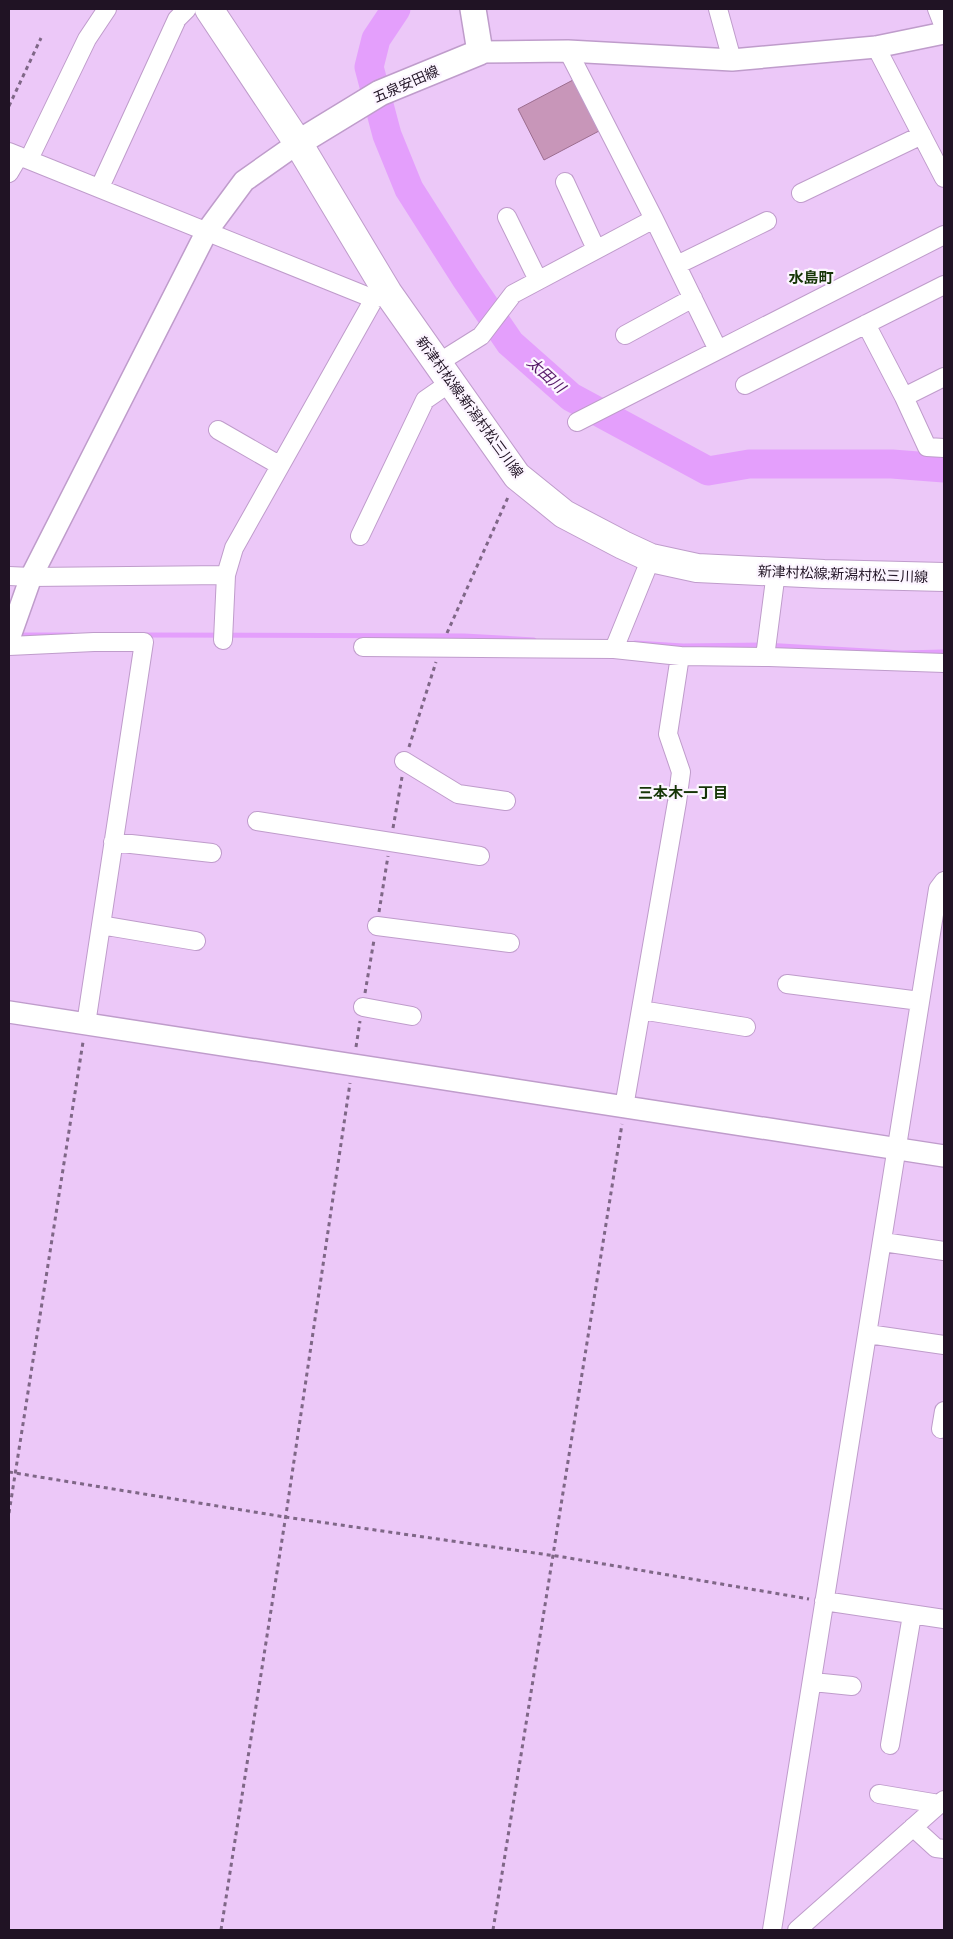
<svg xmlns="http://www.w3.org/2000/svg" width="953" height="1939" font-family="'Asap Condensed','Noto Sans JP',sans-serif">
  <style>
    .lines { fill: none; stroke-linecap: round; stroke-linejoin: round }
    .stream { stroke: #e49ffc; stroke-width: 5 }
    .river { stroke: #e49ffc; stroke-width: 29 }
    .building { fill: #c896b9; stroke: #9c6d8f }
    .minor-casing { stroke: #bf9ccb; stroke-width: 20 }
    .tertiary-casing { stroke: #bf9ccb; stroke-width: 24 }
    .secondary-casing { stroke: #bf9ccb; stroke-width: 28 }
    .primary-casing { stroke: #bf9ccb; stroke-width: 30 }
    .path { stroke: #7f6787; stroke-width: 3; stroke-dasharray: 4 4; stroke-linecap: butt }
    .minor { stroke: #fff; stroke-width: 18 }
    .tertiary { stroke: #fff; stroke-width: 21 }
    .secondary { stroke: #fff; stroke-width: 25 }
    .primary { stroke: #fff; stroke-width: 28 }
    .labels { text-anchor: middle; stroke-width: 4.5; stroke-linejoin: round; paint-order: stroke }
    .street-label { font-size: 14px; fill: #201324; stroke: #fcf5ff }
    .neighbourhood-label { font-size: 15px; font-weight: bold; fill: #163507; stroke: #fcf5ff }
    .water-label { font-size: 15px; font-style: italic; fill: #551667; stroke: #fcf5ff }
  </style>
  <rect width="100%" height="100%" fill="#ecc8f8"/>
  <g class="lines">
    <path class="stream" d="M15,635H72
      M143,635L464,636L534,640
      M635,643L683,646L764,645L902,653L944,652"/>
    <path class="river" d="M396,9L376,39L369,67L387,135L409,189L465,277L510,343L571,397L708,471L749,464H892L944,468"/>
  </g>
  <path class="building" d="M573,80L599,131L544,160L518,109Z"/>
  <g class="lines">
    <defs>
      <path id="minor" d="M718,9L732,60
        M937,9L944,27
        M876,47L944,178
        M568,51L654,219L718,350
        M9,152L374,299L388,293
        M29,159L87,39L107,9
        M9,173L19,156
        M565,182L596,249
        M100,187L177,19L187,9
        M801,193L922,135
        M507,217L538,280
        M677,265L767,221
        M866,324L904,397L927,447L944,448
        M625,335L693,298
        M438,363L481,336L513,294L654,219
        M745,385L944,285
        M904,397L944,377
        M577,422L944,235
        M218,430L279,465
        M360,536L425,400L451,382
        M9,576L31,577L226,575
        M223,640L226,575L234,548L374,299
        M9,646L94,642H144L86,1024
        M363,647L614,649L680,656L769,657L944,663
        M614,649L651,558
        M765,657L776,572
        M404,761L458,794L506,801
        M257,821L480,856
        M113,842L212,853
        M101,925L196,941
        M377,926L510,943
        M787,984L920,1001
        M363,1007L412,1016
        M641,1010L746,1027
        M624,1107L677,802L681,772L668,734L680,656
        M883,1242L944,1251
        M868,1334L944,1345
        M941,1429L944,1411
        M824,1601L944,1619
        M813,1682L852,1686
        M890,1745L912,1615
        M879,1794L939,1804
        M913,1827L936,1848L944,1849
        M772,1930L928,952L938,889L944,881
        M797,1930L944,1800"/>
      <path id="tertiary" d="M480,52L568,51L732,60L876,47L944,33
        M9,639L31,577L207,231L244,181L298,143
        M9,1012L944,1156"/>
      <path id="secondary" d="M298,143L380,93L480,52L473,9"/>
      <path id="primary" d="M209,9L298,143L388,293L517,476L564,514L623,545L651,558L697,568L824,574L944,577"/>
    </defs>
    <use href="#minor" class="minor-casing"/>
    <use href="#tertiary" class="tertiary-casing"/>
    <use href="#secondary" class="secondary-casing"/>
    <use href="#primary" class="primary-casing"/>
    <path class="path" d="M9,106L41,38
      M447,633L509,495
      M409,747L436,662
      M393,828L402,777
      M379,912L388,856
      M365,993L374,940
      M356,1047L360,1021
      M9,1472L285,1517L563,1557L809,1599
      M9,1513L83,1042
      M221,1930L287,1508L350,1083
      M493,1930L622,1124"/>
    <use href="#minor" class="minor"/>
    <use href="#tertiary" class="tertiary"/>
    <use href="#secondary" class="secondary"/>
    <use href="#primary" class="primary"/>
  </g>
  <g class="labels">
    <g class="street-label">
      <text transform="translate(406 84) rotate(-24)" y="5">五泉安田線</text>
      <text transform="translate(470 407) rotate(54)" y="5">新津村松線;新潟村松三川線</text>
      <text transform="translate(843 574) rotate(2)" y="5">新津村松線;新潟村松三川線</text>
    </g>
    <g class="neighbourhood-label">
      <text x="811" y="283">水島町</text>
      <text x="683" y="798">三本木一丁目</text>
    </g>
    <g class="water-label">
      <text transform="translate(546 375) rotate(42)" y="5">太田川</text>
    </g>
  </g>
  <rect width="953" height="1939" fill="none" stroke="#201324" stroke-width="20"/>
</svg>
